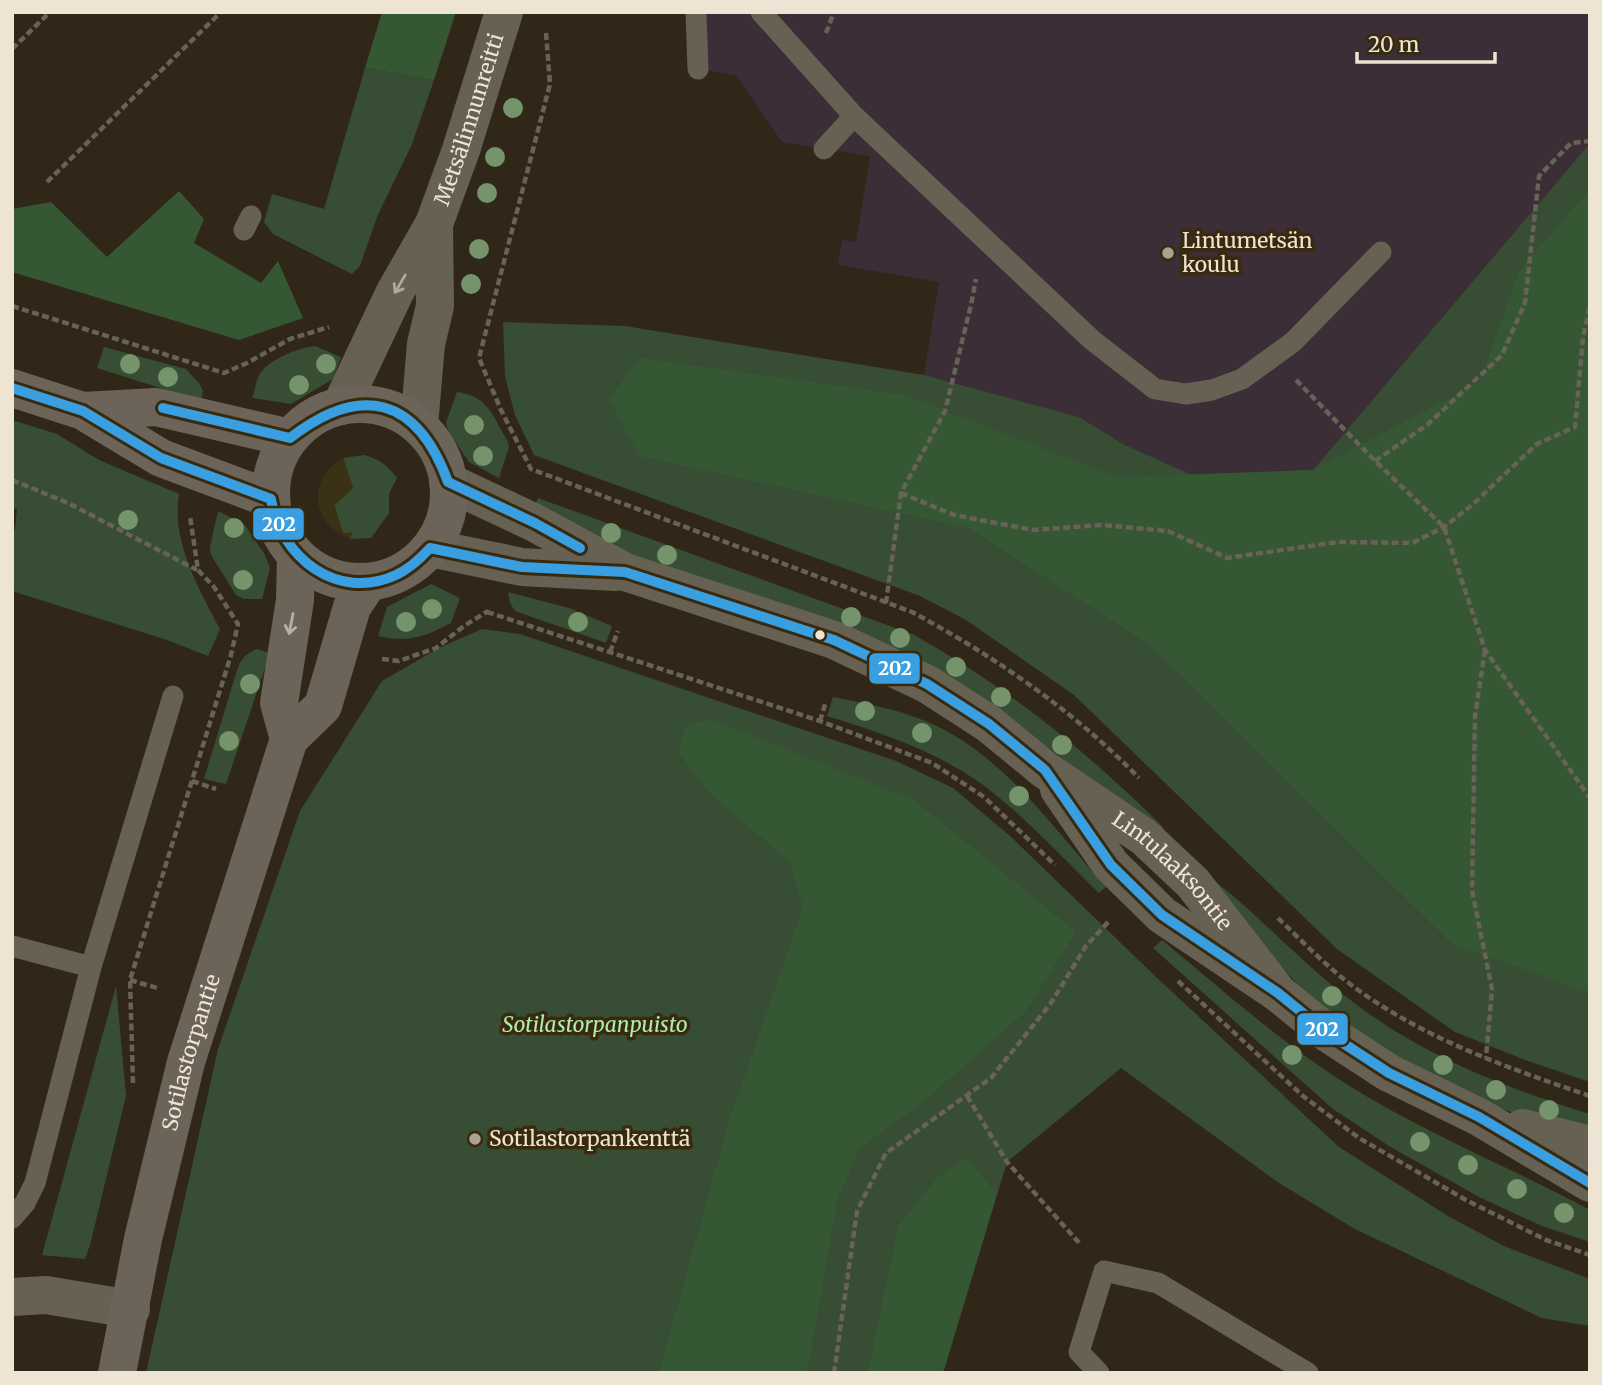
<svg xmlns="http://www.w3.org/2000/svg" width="1602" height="1385" font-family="Merriweather,serif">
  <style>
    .education { fill: #3c2e36 }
    .green { fill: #374e35 }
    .forest { fill: #355734 }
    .sand { fill: #3b3215 }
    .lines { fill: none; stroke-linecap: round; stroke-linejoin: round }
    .path { stroke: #696257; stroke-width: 4.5; stroke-dasharray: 7 3.5; stroke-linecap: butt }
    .lane { stroke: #676154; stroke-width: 21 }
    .street { stroke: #676154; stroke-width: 38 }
    .secondary { stroke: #6d6459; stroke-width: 38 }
    .bus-1-casing { stroke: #3a2a0d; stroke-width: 16 }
    .bus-1 { stroke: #3a9fe1; stroke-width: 10 }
    .tree { fill: #75946b }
    .oneway { stroke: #b1a99a }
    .oneway2 { stroke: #bab1a2 }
    .poi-dot { fill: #aca292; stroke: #3a2a0d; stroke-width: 2.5 }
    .bus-dot { fill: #eee4d3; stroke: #3a2a0d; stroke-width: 2.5 }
    .labels { text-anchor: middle; stroke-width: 7; stroke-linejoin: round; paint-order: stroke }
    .street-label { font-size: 21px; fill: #eee4d3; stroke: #3a2a0d }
    .poi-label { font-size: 21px; fill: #eee4d3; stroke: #3a2a0d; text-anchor: start }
    .park-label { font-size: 21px; font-style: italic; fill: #adedaf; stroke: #3a2a0d }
    .line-badge { stroke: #3a2a0d; stroke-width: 2.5 }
    .badge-label { font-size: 19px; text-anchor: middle; font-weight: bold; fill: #fff }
  </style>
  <rect width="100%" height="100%" fill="#302718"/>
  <path class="education" d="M696,12H1590V143L1313,470L1192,475L1123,444L1079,417L924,375L939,282L838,265L842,240L856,242L870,156L782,142L736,75L698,69Z"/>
  <path class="green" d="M365,68L434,80L412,144L377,217L360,266L352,274L273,234L264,222L272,194L324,209Z
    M1590,143V1082L1525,1060L1455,1032L1337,949L1074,695L966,620L920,596L534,455L515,415L505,376L503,322L625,326L924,375L1079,417L1123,444L1192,475L1313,470Z
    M315,346L341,357L333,379L291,404L252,398C255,391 256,381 259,375C269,359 298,348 315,346Z
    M104,347L186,369L199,383L203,391L201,401L97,368Z
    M457,392C489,396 493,417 508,442L509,447L499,478L469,462L448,431L446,422Z
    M12,420L57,434L99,460L179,494C171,541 199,589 220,629L208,656L167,640L12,591V531L15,530L17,509L12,508Z
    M364,455C379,459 387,465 397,478L389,494V513L371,538L350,539L352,533H343L334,505L353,488L343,458Z
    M538,498L912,634C1006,686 1088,752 1164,828L1158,835L1046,746L532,513Z
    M218,511L245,525L265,555L270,568L262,599H244L236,595L211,555L210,547Z
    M431,584L460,598L451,623C424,637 409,643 378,636L387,607Z
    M508,592L569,608L612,626L606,643L515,611L510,603Z
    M482,629L520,634L896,761L953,788L1010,836L1155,976L1339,1147L1448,1216L1504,1246L1590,1279V1326L1542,1318L1355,1229L1279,1183L1121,1068L1007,1162L943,1373H146L218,1049L300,811L382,681L441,647Z
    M257,649L270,653L226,784L204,779L237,670C241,659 245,654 257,649Z
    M833,697C870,704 907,711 941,728C1009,763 1056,831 1106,887L1099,893C1060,855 1020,811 976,780C930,749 879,732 827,716Z
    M1216,882C1264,920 1304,965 1353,1002C1423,1056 1506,1088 1590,1114V1136L1535,1122L1468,1095L1380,1047L1328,1012L1303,990L1259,943Z
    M1162,940C1222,990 1282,1043 1348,1085C1424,1133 1510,1167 1590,1210V1242L1542,1226L1479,1197L1389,1146L1333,1109L1153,948Z
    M116,986L126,1096L90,1245L85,1259L42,1255Z"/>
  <path class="forest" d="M382,12H456L434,80L365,68Z
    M1590,189V993L1451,943L1150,645L969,528L639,456L609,399L640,358L904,395L1117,477L1313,470L1480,382L1519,271Z
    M179,191L204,219L194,243L261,283L278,261L303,318L239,340L12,272V209L51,202L107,257Z
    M712,720L914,800L1076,932L1025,1012L923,1102L860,1148L838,1198L807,1373H659L729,1121L803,908L789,861L708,792L678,752L687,724Z
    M966,1158L997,1194L943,1373H868L898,1227L938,1177Z"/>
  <path class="sand" d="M343,458L353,488L334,506L343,533L353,532L350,539C311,523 306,480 343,458Z"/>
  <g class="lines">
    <path class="path" d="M546,33L550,84L479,358L501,410L531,469L912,612C994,656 1074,711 1139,778
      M826,33L834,12
      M12,49L50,12
      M47,182L221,12
      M12,306L224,373L247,363L290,339L329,327
      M1296,380L1375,461L1444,527L1485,650L1590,798
      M1375,461L1427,425L1502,355L1525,303L1539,176L1571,143L1590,141
      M12,480L68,503L197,570
      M901,493L954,515L1033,530L1102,525L1168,531L1227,558L1338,542L1412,543L1444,527L1472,505L1537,444L1575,427L1583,337L1590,306
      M886,603L901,493L945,411L971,305L976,279
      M487,612L820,721L932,763L984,797L1055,865
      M1485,650L1475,716L1472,890L1492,989L1486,1058
      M610,652L618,631
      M382,659L399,661L436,648L464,626L488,611
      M820,721L826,701
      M192,781L216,789
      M1278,918C1304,943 1329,969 1358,990C1428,1040 1508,1068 1590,1096
      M130,980L157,988
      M1178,981L1303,1096L1359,1138L1466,1200L1546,1240L1590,1255
      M133,1083L130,980L231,655L238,624L214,587L198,570L190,516
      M967,1096L1007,1162L1081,1245
      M834,1373L857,1211L886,1153L991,1078L1051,1003L1086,946L1109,921"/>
    <path class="lane" d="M696,12L698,69
      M761,12L854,116L1092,340L1155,389L1186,394L1212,390L1242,379L1293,342L1381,252
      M824,149L854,116
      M244,230L251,216
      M12,946L91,967
      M12,1218L25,1203L35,1183L91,967L173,696
      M1099,1373L1079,1352L1104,1271L1158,1283L1308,1373"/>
    <g class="street">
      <path id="s1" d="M341,406L395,292L434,224L461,150L504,12"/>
      <path d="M419,426L426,344L435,306L434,226"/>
      <path id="s2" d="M448,482L535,523L625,572L834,640L927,684L989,724L1045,770L1144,837L1193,883L1278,993"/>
      <path d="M430,548L522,567L615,572"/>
      <path d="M1059,789L1111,865L1162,915L1278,993L1326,1032L1389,1073L1479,1117L1590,1183"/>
      <path d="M1522,1128L1590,1145"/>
      <path d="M12,1297L46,1295L131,1309"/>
    </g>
    <g class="secondary">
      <path d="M12,388L83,411L161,458L271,499"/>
      <circle cx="360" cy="493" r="89"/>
      <path d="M83,411L156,407L290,438"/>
      <path d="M289,739L279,703L295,600L296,556"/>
      <path id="s3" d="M117,1373L143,1239L186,1062L289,739L323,706L352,607L368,583"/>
    </g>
    <defs>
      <path id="bus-1" d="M12,388L83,411L161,458L271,499C280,557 337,602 396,575C409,569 420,559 430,548L522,567L625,572L834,640L927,684L989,724L1045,770L1111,865L1162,915L1278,993L1326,1032L1389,1073L1479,1117L1590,1183
        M163,408L290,438C361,383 417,397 448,482L535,523L580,548"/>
    </defs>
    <use href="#bus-1" class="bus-1-casing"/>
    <use href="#bus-1" class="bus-1"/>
  </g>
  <g class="tree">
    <circle cx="513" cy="108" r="10"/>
    <circle cx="495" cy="157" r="10"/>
    <circle cx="487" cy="193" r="10"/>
    <circle cx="479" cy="249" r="10"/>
    <circle cx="471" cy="284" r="10"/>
    <circle cx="130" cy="364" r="10"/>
    <circle cx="326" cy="364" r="10"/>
    <circle cx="168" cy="377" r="10"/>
    <circle cx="299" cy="385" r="10"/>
    <circle cx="474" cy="425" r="10"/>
    <circle cx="483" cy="456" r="10"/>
    <circle cx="128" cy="520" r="10"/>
    <circle cx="234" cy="528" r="10"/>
    <circle cx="611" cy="533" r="10"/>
    <circle cx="667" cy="555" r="10"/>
    <circle cx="243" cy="580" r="10"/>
    <circle cx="432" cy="609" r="10"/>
    <circle cx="851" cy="617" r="10"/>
    <circle cx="406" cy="622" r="10"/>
    <circle cx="578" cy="622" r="10"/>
    <circle cx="900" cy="638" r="10"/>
    <circle cx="956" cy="667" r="10"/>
    <circle cx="250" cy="684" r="10"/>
    <circle cx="1001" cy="697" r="10"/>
    <circle cx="865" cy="711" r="10"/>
    <circle cx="922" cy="733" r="10"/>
    <circle cx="229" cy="741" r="10"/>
    <circle cx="1062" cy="745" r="10"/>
    <circle cx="1019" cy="796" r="10"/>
    <circle cx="1332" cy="996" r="10"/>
    <circle cx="1292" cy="1055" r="10"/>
    <circle cx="1443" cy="1065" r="10"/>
    <circle cx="1496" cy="1090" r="10"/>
    <circle cx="1549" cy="1110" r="10"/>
    <circle cx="1420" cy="1142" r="10"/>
    <circle cx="1468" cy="1165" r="10"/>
    <circle cx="1517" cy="1189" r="10"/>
    <circle cx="1564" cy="1213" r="10"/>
  </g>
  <defs><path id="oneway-shaft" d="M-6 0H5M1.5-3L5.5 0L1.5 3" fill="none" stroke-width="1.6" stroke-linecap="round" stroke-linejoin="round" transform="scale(1.75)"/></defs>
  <use class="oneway" href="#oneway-shaft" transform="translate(400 284) rotate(120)"/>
  <use class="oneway2" href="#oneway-shaft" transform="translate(291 624) rotate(101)"/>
  <g class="poi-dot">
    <circle cx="1168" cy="253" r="7"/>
    <circle cx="475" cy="1139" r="7"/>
  </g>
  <circle class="bus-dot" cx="820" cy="635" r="6"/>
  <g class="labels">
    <g class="street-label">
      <text dy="7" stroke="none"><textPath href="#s1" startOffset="315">Metsälinnunreitti</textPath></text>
      <text dy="7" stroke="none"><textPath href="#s2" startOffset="831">Lintulaaksontie</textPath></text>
      <text dy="7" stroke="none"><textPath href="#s3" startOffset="329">Sotilastorpantie</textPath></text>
    </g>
    <g class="poi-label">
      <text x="1182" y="248">Lintumetsän<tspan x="1182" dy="24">koulu</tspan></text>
      <text x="489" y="1146">Sotilastorpankenttä</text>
    </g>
    <g class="park-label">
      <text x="595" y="1032">Sotilastorpanpuisto</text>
    </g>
  </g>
  <g class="line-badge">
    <rect x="252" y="507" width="53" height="34" rx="7" fill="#3a9fe1"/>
    <rect x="868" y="652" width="53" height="33" rx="7" fill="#3a9fe1"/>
    <rect x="1296" y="1012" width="53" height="34" rx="7" fill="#3a9fe1"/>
  </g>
  <g class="badge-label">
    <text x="279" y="531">202</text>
    <text x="895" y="675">202</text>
    <text x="1322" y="1036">202</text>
  </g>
  <rect width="1602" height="1385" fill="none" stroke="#eee4d3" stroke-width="28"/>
  <path d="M1357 52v10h138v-10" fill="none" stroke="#eee4d3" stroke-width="3.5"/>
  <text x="1368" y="52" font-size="21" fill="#eee4d3" stroke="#3a2a0d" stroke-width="5" paint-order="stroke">20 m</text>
</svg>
